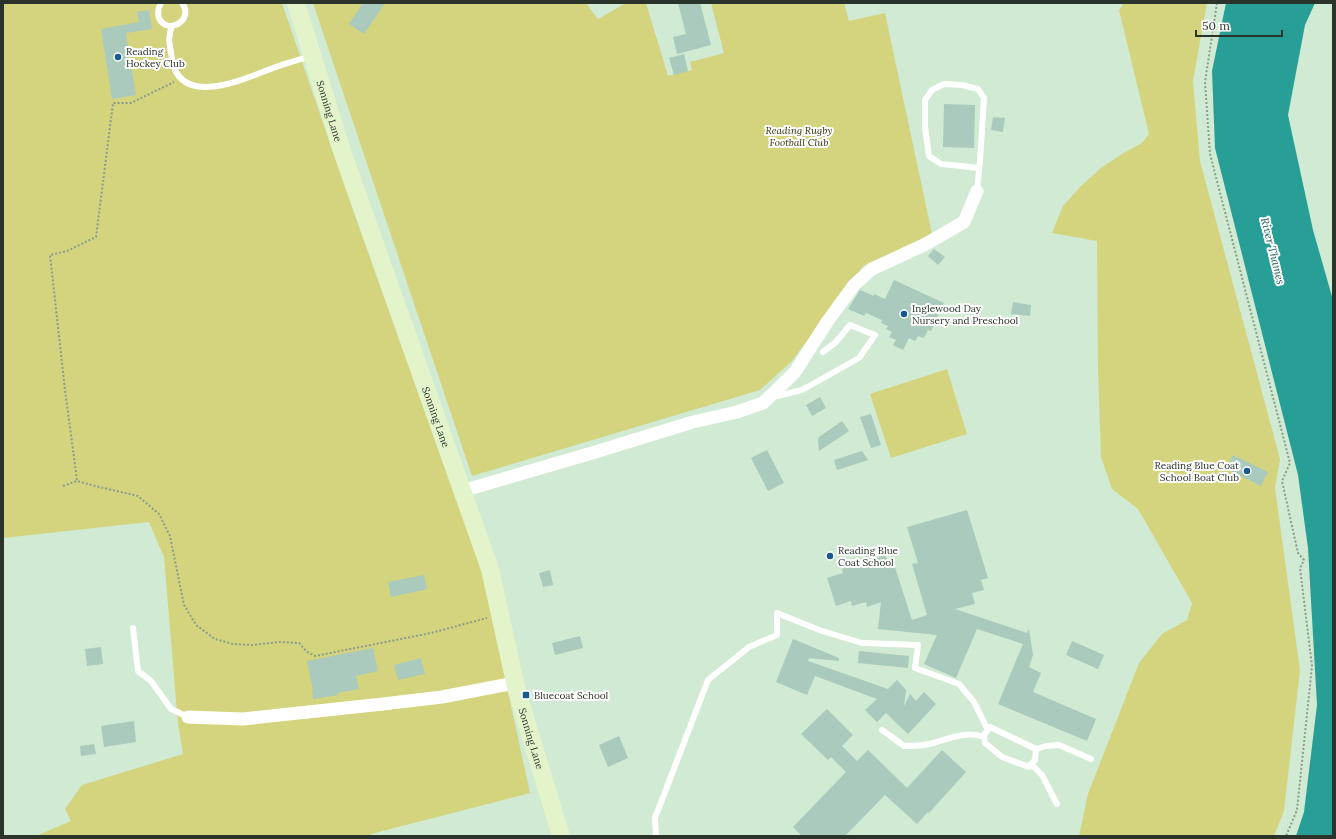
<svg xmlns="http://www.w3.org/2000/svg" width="1336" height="839" font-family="Lora,serif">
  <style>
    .green { fill: #d4d47f }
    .water { fill: #289f96 }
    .building { fill: #a9cabc }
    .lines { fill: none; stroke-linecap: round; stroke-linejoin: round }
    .path { stroke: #8a9d8c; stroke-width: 2; stroke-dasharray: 2 2; stroke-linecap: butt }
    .service { stroke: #fff; stroke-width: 6 }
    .minor { stroke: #fff; stroke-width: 13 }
    .secondary { stroke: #e3f3ca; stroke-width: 18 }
    .poi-dot { fill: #165a8f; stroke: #fff; stroke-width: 1.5 }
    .labels { text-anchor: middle; stroke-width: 4; stroke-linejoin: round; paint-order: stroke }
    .poi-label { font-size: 10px; fill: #2a342b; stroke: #fff; text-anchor: start }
    .street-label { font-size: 10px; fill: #2a342b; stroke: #fff }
    .park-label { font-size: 10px; font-style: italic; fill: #333205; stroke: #fff }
    .water-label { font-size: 11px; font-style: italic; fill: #1d5b56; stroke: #fff }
  </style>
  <rect width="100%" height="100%" fill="#d0ead3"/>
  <path class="green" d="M3,3H282L347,193L482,572L530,793L375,833L367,836H36L71,821L65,809L82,785L183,754L178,724L164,557L149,522L3,538Z
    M313,3H586L598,19L626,3H646L668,76L692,70L690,62L724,53L711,3H844L849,21L885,13L932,234L863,266L791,362L760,390L472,476Z
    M1124,3H1207L1193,81L1200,161L1280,459L1275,488L1300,670L1284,811L1274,836H1079L1088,794L1139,663L1162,634L1187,620L1192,603L1138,509L1112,489L1101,457L1098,370L1097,241L1052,233L1063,206L1081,186L1101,168L1122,154L1142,143L1149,134L1119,10Z
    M947,369L967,434L891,458L870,394Z"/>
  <path class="water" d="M1226,3H1315L1305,25L1288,115L1313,230L1333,300V836H1296L1304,812L1317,705L1308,548L1298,475L1215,148L1212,71Z"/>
  <path class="building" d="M363,3H385L364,34L349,24Z
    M678,3H700L711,45L677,54L673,37L686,34Z
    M149,10L152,29L126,33L136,95L112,99L101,29L139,22L137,12Z
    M684,54L688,71L674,75L669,58Z
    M944,104L975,105L974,148L943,147Z
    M993,117L1005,118L1003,132L991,130Z
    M934,249L945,257L938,265L928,256Z
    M894,280L944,303L931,331L928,330L924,338L918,336L915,341L909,338L903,350L893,345L896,340L889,337L892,332L886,329L888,326L881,323L882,320L866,313L864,316L848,309L860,290L874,296V294L885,299Z
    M1013,302L1031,305L1030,316L1011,314Z
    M820,397L826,408L812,416L806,405Z
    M871,414L881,445L871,448L860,417Z
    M842,421L849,431L819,451L818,440L819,437Z
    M767,450L784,483L768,491L751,458Z
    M862,451L868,460L837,470L834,460Z
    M1233,455L1268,472L1261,486L1226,469Z
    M967,510L988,578L981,580L984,590L972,593L975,604L955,609L1027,633L1029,629L1033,655L1029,667L1041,673L1033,692L1096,719L1087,741L998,704L1023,644L977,629L956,678L924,664L937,635L878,629L881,602L867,607L866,602L852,606L851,601L836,606L827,578L843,573L842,569L856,564L855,560L869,556L871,560L885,555L887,560L892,558L912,620L927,615L912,564L918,563L907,527Z
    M550,570L553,585L543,587L539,573Z
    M424,575L427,589L391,597L388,582Z
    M580,636L583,648L555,655L552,643Z
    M793,639L839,658V661L809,658L808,661L888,689L897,680L906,690L904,706L910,694L916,701L924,692L936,704L908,734L886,713L877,722L865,710L877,699L815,676L807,695L776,682Z
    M1072,641L1104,655L1098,669L1066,655Z
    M101,647L103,664L87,666L85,649Z
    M373,648L378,671L356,676L359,689L337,693L338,695L313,699L312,690H313L307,661Z
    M859,651L909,656L908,668L858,663Z
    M421,658L425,674L398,680L394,665Z
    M827,709L853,735L842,746L857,761L868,750L907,788L942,750L966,772L929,813L928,812L917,824L885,795L845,836H802L793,827L846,772L831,757L828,760L801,734Z
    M134,721L136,742L104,747L101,726Z
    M619,736L628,758L608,767L599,745Z
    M94,744L96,754L81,756L80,746Z"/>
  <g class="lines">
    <path class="path" d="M1217,3L1205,82L1210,154L1290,463L1282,481L1298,553L1304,560L1300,568L1312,666L1297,810L1286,836
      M77,480L65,390L50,255L67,251L96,237L113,103H131L174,82
      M63,486L77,481L91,485L138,496L159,514L170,536L184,605L196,625L215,639L233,644L252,645L280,642L299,643L306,651L315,656L431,633L487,618"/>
    <path class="service" d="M161,3C158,8 157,12 159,18C167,36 195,20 182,3
      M172,26C167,39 170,45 172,59C180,109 244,79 273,68C285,63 299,60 311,56
      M977,191L980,161L984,98L978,89L962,85L944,84L932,90L925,100V127L929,156L941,164L979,168
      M773,397L802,390L859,358L875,335L850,325L836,342L823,352
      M133,628L138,671L151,681L171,709L188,717
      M990,727L1036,749L1035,760L1029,767L1002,757L985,743L984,735Z
      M882,730L904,746C913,746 921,746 929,744C947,740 965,730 984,737
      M1036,749L1046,746L1059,745L1091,759
      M1031,764L1042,775L1057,804
      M656,836L655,818L708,680L749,647L777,635V613L822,631L862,643L918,645L915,668L959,684L974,702L988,730"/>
    <path class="minor" d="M462,491L592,453L693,422L737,412L763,403L795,372L827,322L854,285L872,269L924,245L964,222L977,191
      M188,717L243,719L383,704L442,697L515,683"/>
    <path class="secondary" id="s1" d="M296,3L341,148L490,569L517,691L561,836"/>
  </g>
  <g class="poi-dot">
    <circle cx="118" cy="57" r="4"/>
    <circle cx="904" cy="314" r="4"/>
    <circle cx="1247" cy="471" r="4"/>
    <circle cx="830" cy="556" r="4"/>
    <rect x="522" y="691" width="8" height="8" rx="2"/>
  </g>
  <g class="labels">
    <g class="poi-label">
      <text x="126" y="55">Reading<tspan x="126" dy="12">Hockey Club</tspan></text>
      <text x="912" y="312">Inglewood Day<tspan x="912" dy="12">Nursery and Preschool</tspan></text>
      <text x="1239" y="469" text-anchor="end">Reading Blue Coat<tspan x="1239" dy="12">School Boat Club</tspan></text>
      <text x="838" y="554">Reading Blue<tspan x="838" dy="12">Coat School</tspan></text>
      <text x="534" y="699">Bluecoat School</text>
    </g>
    <g class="street-label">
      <text dy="4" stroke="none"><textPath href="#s1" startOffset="113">Sonning Lane</textPath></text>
      <text dy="4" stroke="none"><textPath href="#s1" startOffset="437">Sonning Lane</textPath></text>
      <text dy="4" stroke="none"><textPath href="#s1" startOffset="773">Sonning Lane</textPath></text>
    </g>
    <g class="park-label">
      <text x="799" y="134">Reading Rugby<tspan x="799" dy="12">Football Club</tspan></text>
    </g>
    <g class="water-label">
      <text transform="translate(1273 251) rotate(76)" y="4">River Thames</text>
    </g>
  </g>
  <rect width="1336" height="839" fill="none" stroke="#2a342b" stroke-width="8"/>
  <path d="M1196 30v6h86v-6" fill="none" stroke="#2a342b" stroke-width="2"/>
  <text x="1202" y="30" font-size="12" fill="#2a342b" stroke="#ffffff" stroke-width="3" paint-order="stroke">50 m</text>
</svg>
